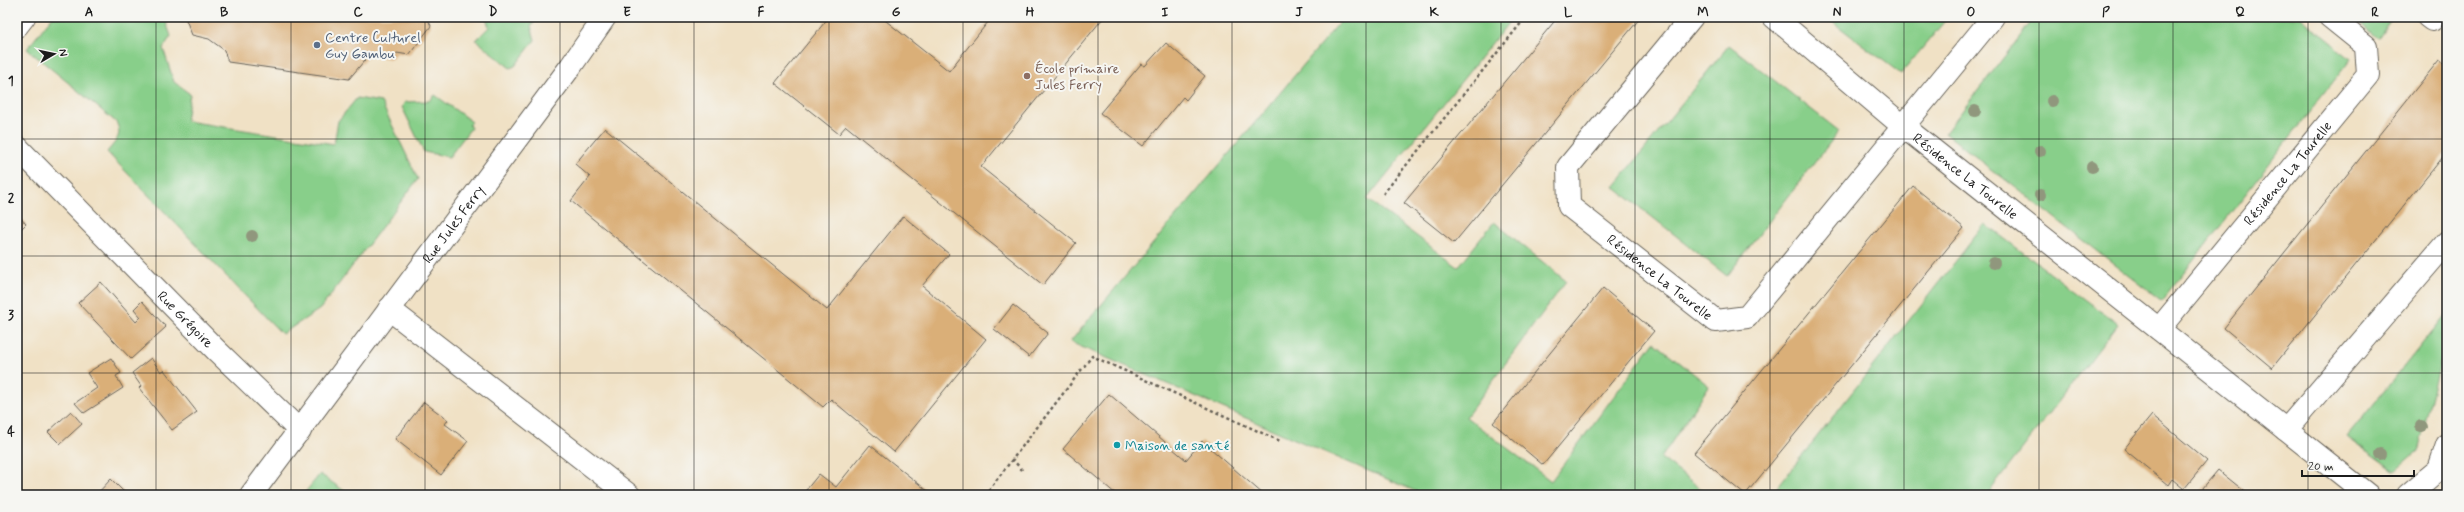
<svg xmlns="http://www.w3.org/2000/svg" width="2464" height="512" font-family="Mynerve,sans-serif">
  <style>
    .green { fill: #88cf8a; stroke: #527653 }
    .building { fill: #daaf78 }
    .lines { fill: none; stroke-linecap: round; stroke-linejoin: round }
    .service-casing { stroke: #666157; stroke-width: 24 }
    .minor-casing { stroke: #666157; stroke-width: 24 }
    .path { stroke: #666157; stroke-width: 2.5; stroke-dasharray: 3 3; stroke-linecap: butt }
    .service { stroke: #fff; stroke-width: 22 }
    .minor { stroke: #fff; stroke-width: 22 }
    .tree { fill: #90977d }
    .grid { fill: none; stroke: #1c1c1c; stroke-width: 1; stroke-opacity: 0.55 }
    .service-dot { fill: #5c6f8a; stroke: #f6f6f2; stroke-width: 1.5 }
    .education-dot { fill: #8d6e63; stroke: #f6f6f2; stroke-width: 1.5 }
    .culture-dot { fill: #0f9aa8; stroke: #f6f6f2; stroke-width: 1.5 }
    .labels { text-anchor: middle; stroke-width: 4; stroke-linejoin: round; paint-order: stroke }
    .service-label { font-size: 14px; fill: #4e5e75; stroke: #f6f6f2; text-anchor: start }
    .education-label { font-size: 14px; fill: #785e54; stroke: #f6f6f2; text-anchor: start }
    .street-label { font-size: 14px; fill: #1c1c1c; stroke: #f6f6f2 }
    .culture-label { font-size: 14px; fill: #0d838f; stroke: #f6f6f2; text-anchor: start }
    .neatline { fill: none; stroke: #1c1c1c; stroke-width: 1.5 }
    .grid-label { font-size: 13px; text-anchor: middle; font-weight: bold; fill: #1c1c1c }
  </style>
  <rect width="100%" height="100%" fill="#f6f6f2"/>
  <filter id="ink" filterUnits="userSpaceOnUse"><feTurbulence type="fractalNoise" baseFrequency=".025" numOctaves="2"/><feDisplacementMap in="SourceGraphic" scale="8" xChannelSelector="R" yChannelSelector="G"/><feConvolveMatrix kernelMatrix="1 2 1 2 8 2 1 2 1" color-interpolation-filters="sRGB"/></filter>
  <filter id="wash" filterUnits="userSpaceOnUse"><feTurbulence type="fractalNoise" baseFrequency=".012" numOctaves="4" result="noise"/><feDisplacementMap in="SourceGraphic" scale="16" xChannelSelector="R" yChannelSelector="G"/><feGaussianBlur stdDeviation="0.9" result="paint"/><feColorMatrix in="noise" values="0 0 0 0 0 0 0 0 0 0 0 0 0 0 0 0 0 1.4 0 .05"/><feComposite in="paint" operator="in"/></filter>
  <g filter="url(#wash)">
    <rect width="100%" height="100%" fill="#f0e1c5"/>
    <path class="green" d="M52,17H164L171,36L163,48L174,82L190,94L186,121L334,144L338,121L357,98L381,102L418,179L320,309L282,334L107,152C116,141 123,135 116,122L27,49Z
      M486,17H534L535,20L531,26L535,40L515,66L510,68L476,40L489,27Z
      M1344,17H1513L1367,199L1458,267L1494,222L1566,281L1466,417L1551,481L1654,342L1709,386L1661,458L1709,495H1424L1070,342Z
      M1826,17H1948L1901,74Z
      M2035,17H2300L2351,59L2162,301L1945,133Z
      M2354,17H2392L2378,38Z
      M1729,45L1839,131L1727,276L1614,187Z
      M435,95L472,122L469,125L471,128L449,157L424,152L402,107L405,102L429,101Z
      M1985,224L2118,324L1987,495H1771Z
      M2447,313V336L2418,451L2395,471L2347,437Z
      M320,474L350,495H303Z"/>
    <g id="blocks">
      <path class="building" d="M185,17H427L431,26L409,55L397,53L391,59L369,55L349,79L228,62L224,50L209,39L192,35Z
        M829,17H881L949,71L992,17H1104L981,167L1076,243L1043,285L846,126L839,134L775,83Z
        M1558,17H1641L1454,243L1404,203Z
        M1166,43L1205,76L1186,100L1183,97L1143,146L1100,113L1141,64L1145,66Z
        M2439,60L2447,66V152L2272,368L2224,328Z
        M605,128L827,310L903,216L949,254L922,286L986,339L894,452L831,399L823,407L571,201L590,177L575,164Z
        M1913,186L1964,228L1745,495L1694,453Z
        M17,214L26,224L17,233Z
        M101,282L136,322L141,317L134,309L142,301L166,327L131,359L78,303Z
        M1603,288L1654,331L1543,465L1493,423Z
        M1013,305L1048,333L1029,357L994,329Z
        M111,358L121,373L116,376L123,388L84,413L75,403L97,388L87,373Z
        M151,358L161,372L164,370L197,412L172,430L139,388L141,386L132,373Z
        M1109,394L1186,460L1202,441L1264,495H1117L1063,449Z
        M424,402L448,420L445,424L468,441L441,475L395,439Z
        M71,411L82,424L60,444L48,432Z
        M2152,415L2207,461L2184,489L2172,479L2168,485L2124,449Z
        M870,445L929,492L927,495H802L819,474L836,487Z
        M2218,470L2249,495H2197Z
        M111,479L127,495H96Z"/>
    </g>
  </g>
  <g filter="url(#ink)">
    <use href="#blocks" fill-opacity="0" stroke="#666157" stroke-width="1"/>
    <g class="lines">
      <defs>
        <g id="service">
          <path id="s1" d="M1692,17L1568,167L1569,206L1716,321L1747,317L1993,17"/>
          <path id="s2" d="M1774,17L1904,127L2368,495"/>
          <path d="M2428,17L2432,20"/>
          <path d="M17,26L24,17"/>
          <path d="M389,309L629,495"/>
          <path id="s3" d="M2159,329L2368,75L2366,46L2330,17"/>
          <path d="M2286,430L2447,242"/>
          <path d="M2408,495L2439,469L2447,445"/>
        </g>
        <g id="minor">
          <path id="s4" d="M17,147L216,350L300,431"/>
          <path id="s5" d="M251,495L571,66L605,17"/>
        </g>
      </defs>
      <use href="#service" class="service-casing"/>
      <use href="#minor" class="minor-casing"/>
      <path class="path" d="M1383,194L1526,17
        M1012,459L1024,472
        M985,495L1092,356L1280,441"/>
      <use href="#service" class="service"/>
      <use href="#minor" class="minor"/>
    </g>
    <g class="tree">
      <circle cx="2052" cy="101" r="6"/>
      <circle cx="1975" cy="111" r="6"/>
      <circle cx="2040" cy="151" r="6"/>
      <circle cx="2092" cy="167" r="6"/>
      <circle cx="2040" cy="195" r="6"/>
      <circle cx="252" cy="236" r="6"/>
      <circle cx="1994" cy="263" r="6"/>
      <circle cx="2421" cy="426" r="6"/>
      <circle cx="2380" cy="454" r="6"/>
    </g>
  </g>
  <path class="grid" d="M156,17V495M291,17V495M425,17V495M560,17V495M694,17V495M829,17V495M963,17V495M1098,17V495M1232,17V495M1366,17V495M1501,17V495M1635,17V495M1770,17V495M1904,17V495M2039,17V495M2173,17V495M2308,17V495M17,139H2447M17,256H2447M17,373H2447"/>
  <circle class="service-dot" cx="317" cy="45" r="4"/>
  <circle class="education-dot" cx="1027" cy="76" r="4"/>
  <circle class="culture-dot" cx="1117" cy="445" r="4"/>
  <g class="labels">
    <g class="service-label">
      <text x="325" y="42">Centre Culturel<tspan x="325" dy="16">Guy Gambu</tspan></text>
    </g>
    <g class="education-label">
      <text x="1035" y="73">École primaire<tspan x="1035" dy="16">Jules Ferry</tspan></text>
    </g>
    <g class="street-label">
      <text dy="5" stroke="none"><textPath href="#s3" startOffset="202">Résidence La Tourelle</textPath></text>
      <text dy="5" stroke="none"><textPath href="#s2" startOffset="249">Résidence La Tourelle</textPath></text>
      <text dy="5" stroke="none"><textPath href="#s5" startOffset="338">Rue Jules Ferry</textPath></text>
      <text dy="5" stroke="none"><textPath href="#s1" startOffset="349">Résidence La Tourelle</textPath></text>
      <text dy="5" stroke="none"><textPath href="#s4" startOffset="241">Rue Grégoire</textPath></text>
    </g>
    <g class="culture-label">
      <text x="1125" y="450">Maison de santé</text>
    </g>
  </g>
  <rect width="2464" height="512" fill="none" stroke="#f6f6f2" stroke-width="44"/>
  <g transform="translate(54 54) rotate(81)" stroke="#f6f6f2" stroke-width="3" paint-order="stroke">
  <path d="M0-3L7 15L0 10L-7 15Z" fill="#1c1c1c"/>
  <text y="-6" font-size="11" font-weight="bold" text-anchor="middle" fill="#1c1c1c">N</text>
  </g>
  <path d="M2302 470v6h112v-6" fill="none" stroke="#1c1c1c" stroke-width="2"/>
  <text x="2308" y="470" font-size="12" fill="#1c1c1c" stroke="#f6f6f2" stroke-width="3" paint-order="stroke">20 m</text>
  <rect x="22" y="22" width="2420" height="468" class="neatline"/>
  <g class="grid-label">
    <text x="89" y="16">A</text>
    <text x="224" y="16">B</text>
    <text x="358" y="16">C</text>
    <text x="493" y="16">D</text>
    <text x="627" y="16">E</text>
    <text x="761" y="16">F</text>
    <text x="896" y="16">G</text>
    <text x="1030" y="16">H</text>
    <text x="1165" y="16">I</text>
    <text x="1299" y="16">J</text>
    <text x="1434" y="16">K</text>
    <text x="1568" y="16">L</text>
    <text x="1703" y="16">M</text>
    <text x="1837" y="16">N</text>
    <text x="1971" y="16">O</text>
    <text x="2106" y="16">P</text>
    <text x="2240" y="16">Q</text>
    <text x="2375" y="16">R</text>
    <text x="11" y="85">1</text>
    <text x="11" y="202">2</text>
    <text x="11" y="319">3</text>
    <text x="11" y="436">4</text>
  </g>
</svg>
